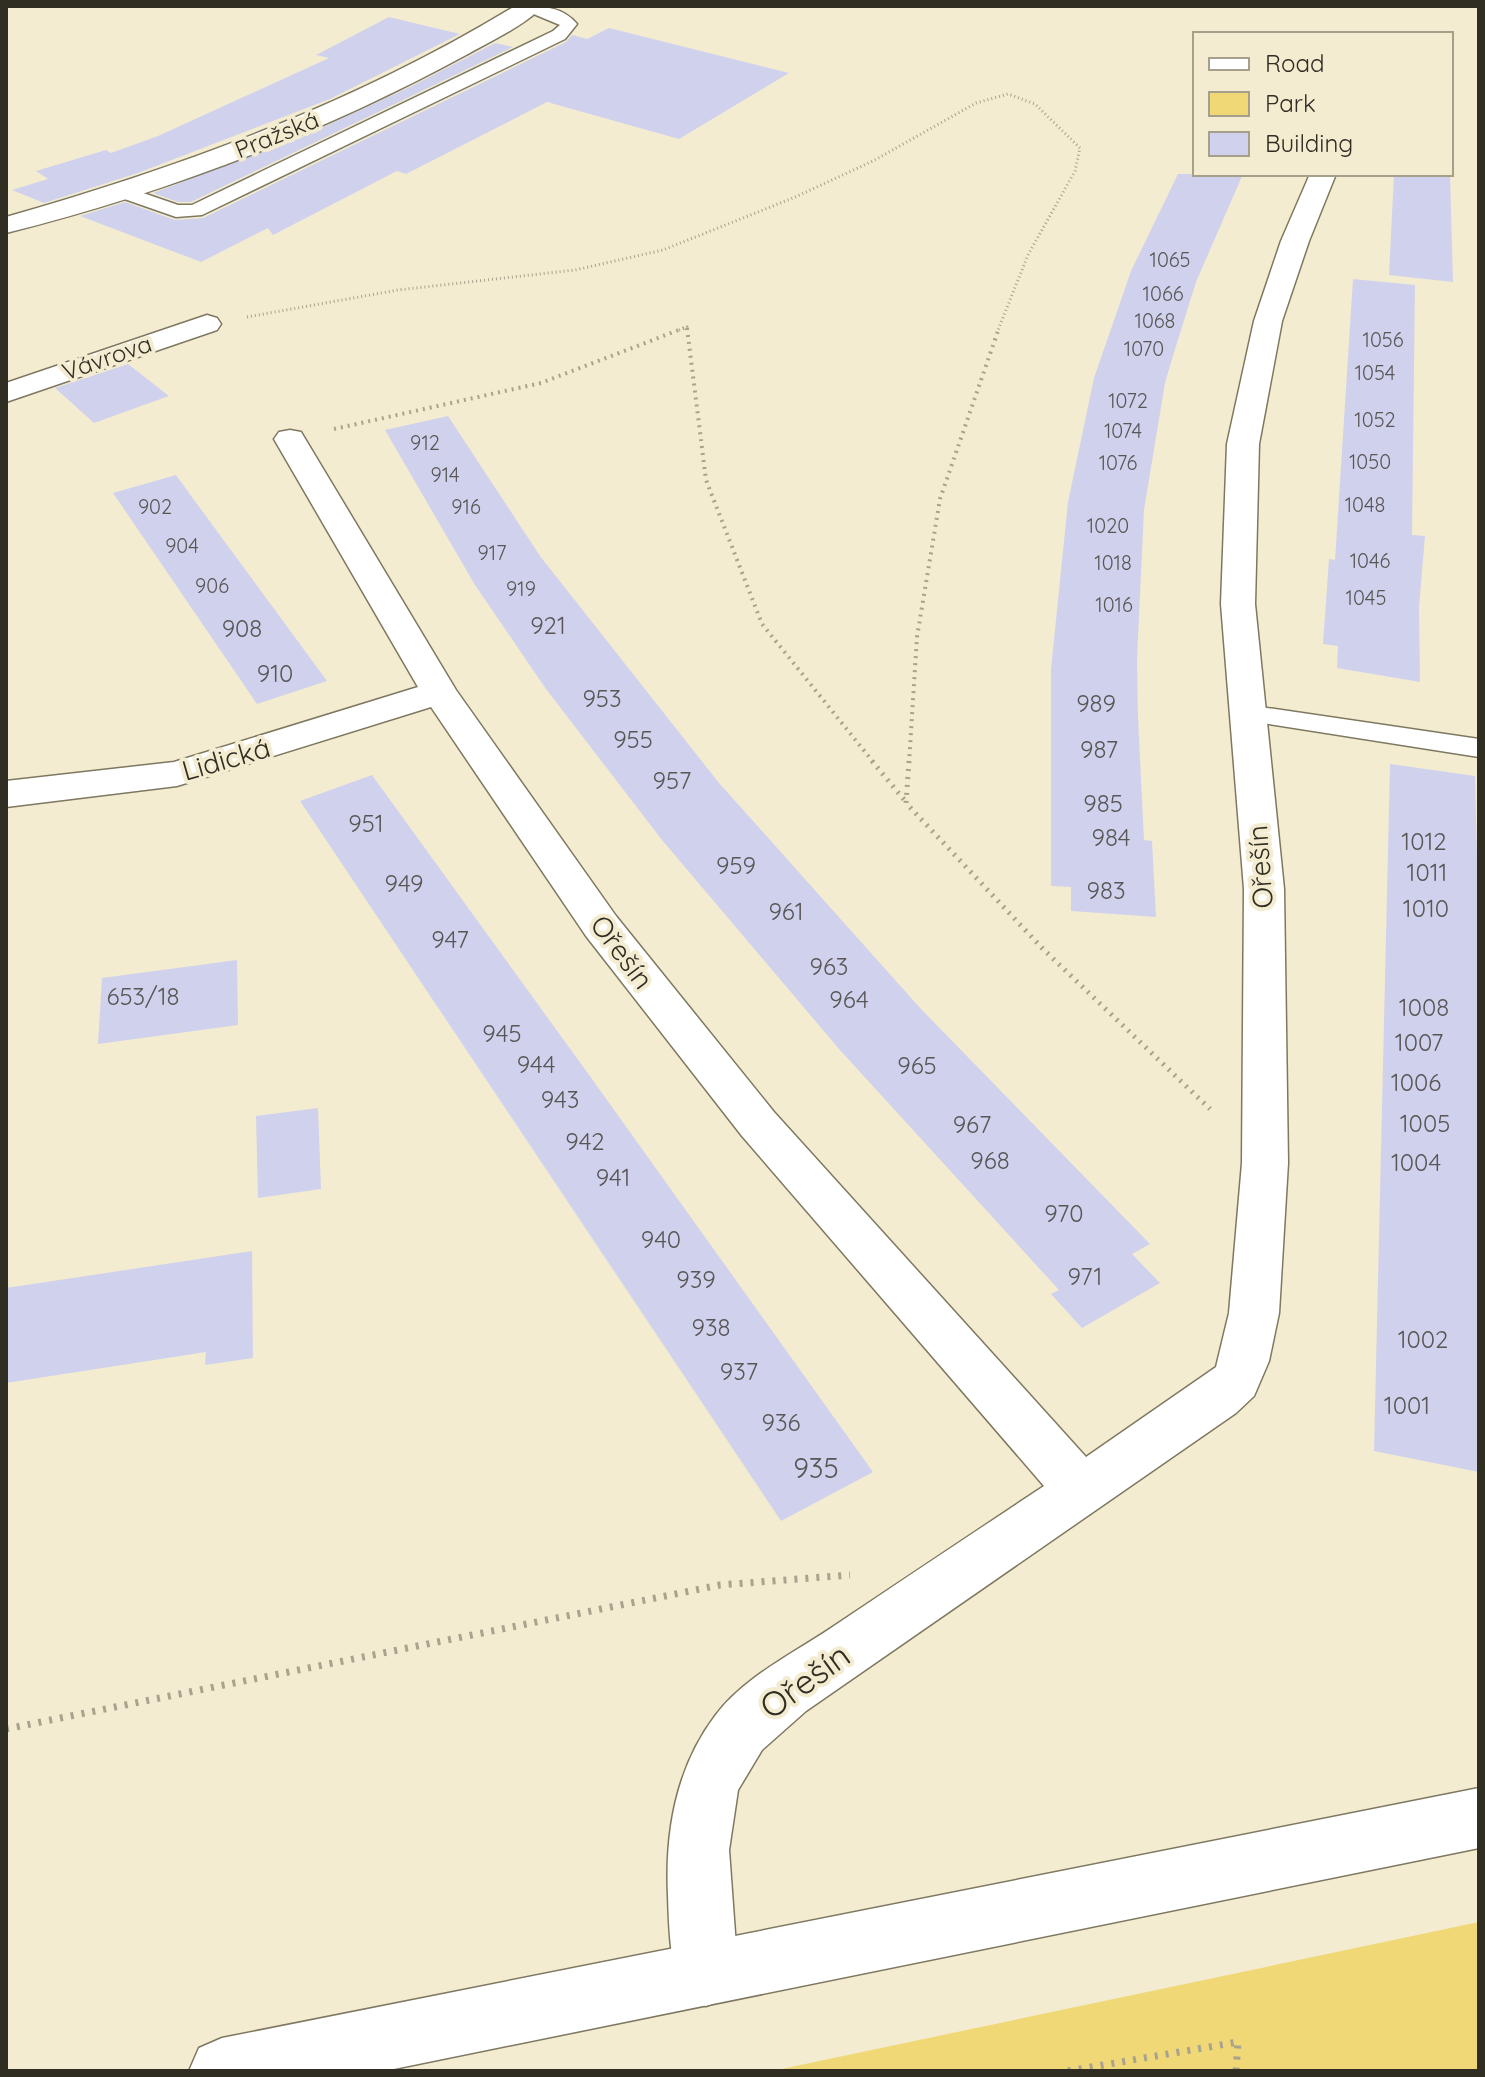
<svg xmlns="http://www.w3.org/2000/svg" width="1485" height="2077" font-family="Quicksand,sans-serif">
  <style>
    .green { fill: #efd875 }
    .building { fill: #d0d2ed }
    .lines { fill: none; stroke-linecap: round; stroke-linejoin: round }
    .service-casing { stroke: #7e7860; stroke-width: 3 }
    .minor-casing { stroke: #7e7860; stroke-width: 3 }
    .tertiary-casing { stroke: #7e7860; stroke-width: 3 }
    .path-far3 { stroke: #a8a38e; stroke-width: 3; stroke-dasharray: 1 3; stroke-linecap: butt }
    .path-far2 { stroke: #a8a38e; stroke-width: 4; stroke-dasharray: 2 5; stroke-linecap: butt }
    .path-far1 { stroke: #a8a38e; stroke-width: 5; stroke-dasharray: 2 6; stroke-linecap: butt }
    .path { stroke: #a8a38e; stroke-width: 7; stroke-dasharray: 3 8; stroke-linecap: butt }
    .service { fill: #fff; fill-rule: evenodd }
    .minor { fill: #fff; fill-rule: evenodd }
    .tertiary { fill: #fff; fill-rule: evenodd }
    .labels { text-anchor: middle; stroke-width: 8; stroke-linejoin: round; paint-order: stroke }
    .far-number-label { font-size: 20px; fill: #585656 }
    .far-street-label { font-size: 24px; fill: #302d23; stroke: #f3ecd1 }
    .number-label { font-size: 24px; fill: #585656 }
    .street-label { font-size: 28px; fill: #302d23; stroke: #f3ecd1 }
    .near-number-label { font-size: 28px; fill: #585656 }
    .near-street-label { font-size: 34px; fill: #302d23; stroke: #f3ecd1 }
  </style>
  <rect width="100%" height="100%" fill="#f3ecd1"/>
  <path class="green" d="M1479,1922V2071H772Z"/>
  <path class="building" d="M389,17L460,34L330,99L138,173L44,203L12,190L48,179L36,171L106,150L111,153L158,136L329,58L316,55Z
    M609,28L789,73L679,139L547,102L406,174L397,171L273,235L268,228L201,262L80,216L125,202L175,220L203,218L566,42L572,35L587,39Z
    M495,43L513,47L191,202H178L153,193L300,138L412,86Z
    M1178,174H1243L1196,282L1172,359L1165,383L1144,510L1137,659L1138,718L1144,840L1152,841L1156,917L1071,911V887L1051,886V669L1068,502L1094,378L1131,271Z
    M1394,174H1450L1453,282L1389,275Z
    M1353,279L1415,285L1412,535L1425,536L1419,607L1420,682L1337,668L1338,646L1323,644L1329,559L1335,560Z
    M128,364L169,396L94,423L55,388Z
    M448,416L540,556L719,783L921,1009L1150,1244L1132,1254L1160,1283L1082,1328L1051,1294L1059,1290L839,1049L662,840L546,689L475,585L385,430Z
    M176,475L189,493L327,681L257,704L113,493Z
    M1390,764L1475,776L1479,936V1472L1374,1451Z
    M372,775L592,1079L873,1472L781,1521L300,801Z
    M237,960L238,1025L98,1044L102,978Z
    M318,1108L321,1189L258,1198L256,1116Z
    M252,1251L253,1358L205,1365L206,1352L6,1383V1288Z"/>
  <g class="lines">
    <defs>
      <path id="service" d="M523,6C543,6 563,7 577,24L565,39L202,215L176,217L113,195L111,191L120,185L178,205H192L553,31L560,25L524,10Z
        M1247,705L1479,739V757L1237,719L1233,713L1237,707Z"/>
      <path id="minor" d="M515,6H542C530,23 485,44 466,55C321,134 165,193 6,233V217C185,166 356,103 515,6Z
        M1310,174H1336L1309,241L1282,321L1259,444L1255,604L1284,889L1288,1163L1279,1313L1269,1361L1254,1396L1236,1413L806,1711L762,1750L738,1790L729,1850L738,1974L729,1997L706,2006L683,1997C670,1964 669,1930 668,1895C665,1832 676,1768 715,1716C743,1678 792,1654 831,1628C902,1580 973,1533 1044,1486L742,1136L586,936L431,707L177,786L6,807V781L174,762L418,687L274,439L279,432L290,430L301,432L456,690L616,916L774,1112L1086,1457L1216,1367L1229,1313L1242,1163L1244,889L1221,604L1227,444L1254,321L1281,241Z
        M207,315L217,318L221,324L217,330L6,402V383Z"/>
      <path id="tertiary" d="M1479,1788V1848L384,2071H189L199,2048L222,2038Z"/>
    </defs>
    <use href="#service" class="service-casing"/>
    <use href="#minor" class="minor-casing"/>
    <use href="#tertiary" class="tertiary-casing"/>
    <path class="path-far3" d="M247,317L398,290L575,270L663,250L793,198L873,161L976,103L1008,94L1035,104L1080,148L1075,171L1028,255L998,330
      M679,330L687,327V330"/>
    <path class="path-far2" d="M687,328L706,480L762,624L874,763
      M334,429L541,383L684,328
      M909,763L917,637L940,499L999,328"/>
    <path class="path-far1" d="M872,761L906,802
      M909,761L906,803L1043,949L1210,1109"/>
    <path class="path" d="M6,1729L720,1585L850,1575
      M1068,2071L1238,2042L1236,2071"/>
    <use href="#service" class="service"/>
    <use href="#minor" class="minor"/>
    <use href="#tertiary" class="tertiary"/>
  </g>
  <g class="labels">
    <g class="far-number-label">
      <text x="1170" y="267">1065</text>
      <text x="1163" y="301">1066</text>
      <text x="1155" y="328">1068</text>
      <text x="1383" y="347">1056</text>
      <text x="1144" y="356">1070</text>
      <text x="1375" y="380">1054</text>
      <text x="1128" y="408">1072</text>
      <text x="1375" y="427">1052</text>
      <text x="1123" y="438">1074</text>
      <text x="425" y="450">912</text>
      <text x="1370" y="469">1050</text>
      <text x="1118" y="470">1076</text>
      <text x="445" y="482">914</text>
      <text x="1365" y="512">1048</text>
      <text x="155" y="514">902</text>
      <text x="466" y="514">916</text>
      <text x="1108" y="533">1020</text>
      <text x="182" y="553">904</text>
      <text x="492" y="560">917</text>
      <text x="1370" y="568">1046</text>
      <text x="1113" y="570">1018</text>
      <text x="212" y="593">906</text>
      <text x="521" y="596">919</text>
      <text x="1366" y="605">1045</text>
      <text x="1114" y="612">1016</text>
    </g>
    <g class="far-street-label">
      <text transform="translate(277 135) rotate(-22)" y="8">Pražská</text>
      <text transform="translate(107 358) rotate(-19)" y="8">Vávrova</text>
    </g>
    <g class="number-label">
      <text x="548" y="634">921</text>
      <text x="242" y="637">908</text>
      <text x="275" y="682">910</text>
      <text x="602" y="707">953</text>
      <text x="1096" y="712">989</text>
      <text x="633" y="748">955</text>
      <text x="1099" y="758">987</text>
      <text x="672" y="789">957</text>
      <text x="1103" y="812">985</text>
      <text x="366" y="832">951</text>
      <text x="1111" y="846">984</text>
      <text x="1424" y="850">1012</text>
      <text x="736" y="874">959</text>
      <text x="1427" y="881">1011</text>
      <text x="404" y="892">949</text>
      <text x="1106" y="899">983</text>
      <text x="1426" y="917">1010</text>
      <text x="786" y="920">961</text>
      <text x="450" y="948">947</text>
      <text x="829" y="975">963</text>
      <text x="143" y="1005">653/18</text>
      <text x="849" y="1008">964</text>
      <text x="1424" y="1016">1008</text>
      <text x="502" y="1042">945</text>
      <text x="1419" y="1051">1007</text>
      <text x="536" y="1073">944</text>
      <text x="917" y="1074">965</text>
      <text x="1416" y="1091">1006</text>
      <text x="560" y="1108">943</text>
      <text x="1425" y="1132">1005</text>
      <text x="972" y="1133">967</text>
      <text x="585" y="1150">942</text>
      <text x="990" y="1169">968</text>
      <text x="1416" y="1171">1004</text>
      <text x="613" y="1186">941</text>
      <text x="1064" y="1222">970</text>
      <text x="661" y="1248">940</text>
      <text x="1085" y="1285">971</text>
      <text x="696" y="1288">939</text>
      <text x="711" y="1336">938</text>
      <text x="1423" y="1348">1002</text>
      <text x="739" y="1380">937</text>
      <text x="1407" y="1414">1001</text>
      <text x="781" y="1431">936</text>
    </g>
    <g class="street-label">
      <text transform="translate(226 759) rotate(-16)" y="10">Lidická</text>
      <text transform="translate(1260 867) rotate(-94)" y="10">Ořešín</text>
      <text transform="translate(622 952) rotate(53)" y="10">Ořešín</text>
    </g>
    <g class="near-number-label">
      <text x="816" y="1478">935</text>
    </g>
    <g class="near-street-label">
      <text transform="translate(805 1681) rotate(-36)" y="12">Ořešín</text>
    </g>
  </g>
  <rect width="1485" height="2077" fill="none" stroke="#302d23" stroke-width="16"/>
  <rect x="1193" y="32" width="260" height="144" fill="#f3ecd1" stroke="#a5a08b" stroke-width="2"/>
  <rect x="1209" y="58" width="40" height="12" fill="#ffffff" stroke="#a5a08b" stroke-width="2"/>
  <text x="1265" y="72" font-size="24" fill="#302d23">Road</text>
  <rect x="1209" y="92" width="40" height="24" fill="#efd875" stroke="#a5a08b" stroke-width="2"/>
  <text x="1265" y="112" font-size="24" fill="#302d23">Park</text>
  <rect x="1209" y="132" width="40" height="24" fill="#d0d2ed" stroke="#a5a08b" stroke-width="2"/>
  <text x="1265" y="152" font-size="24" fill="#302d23">Building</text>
</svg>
